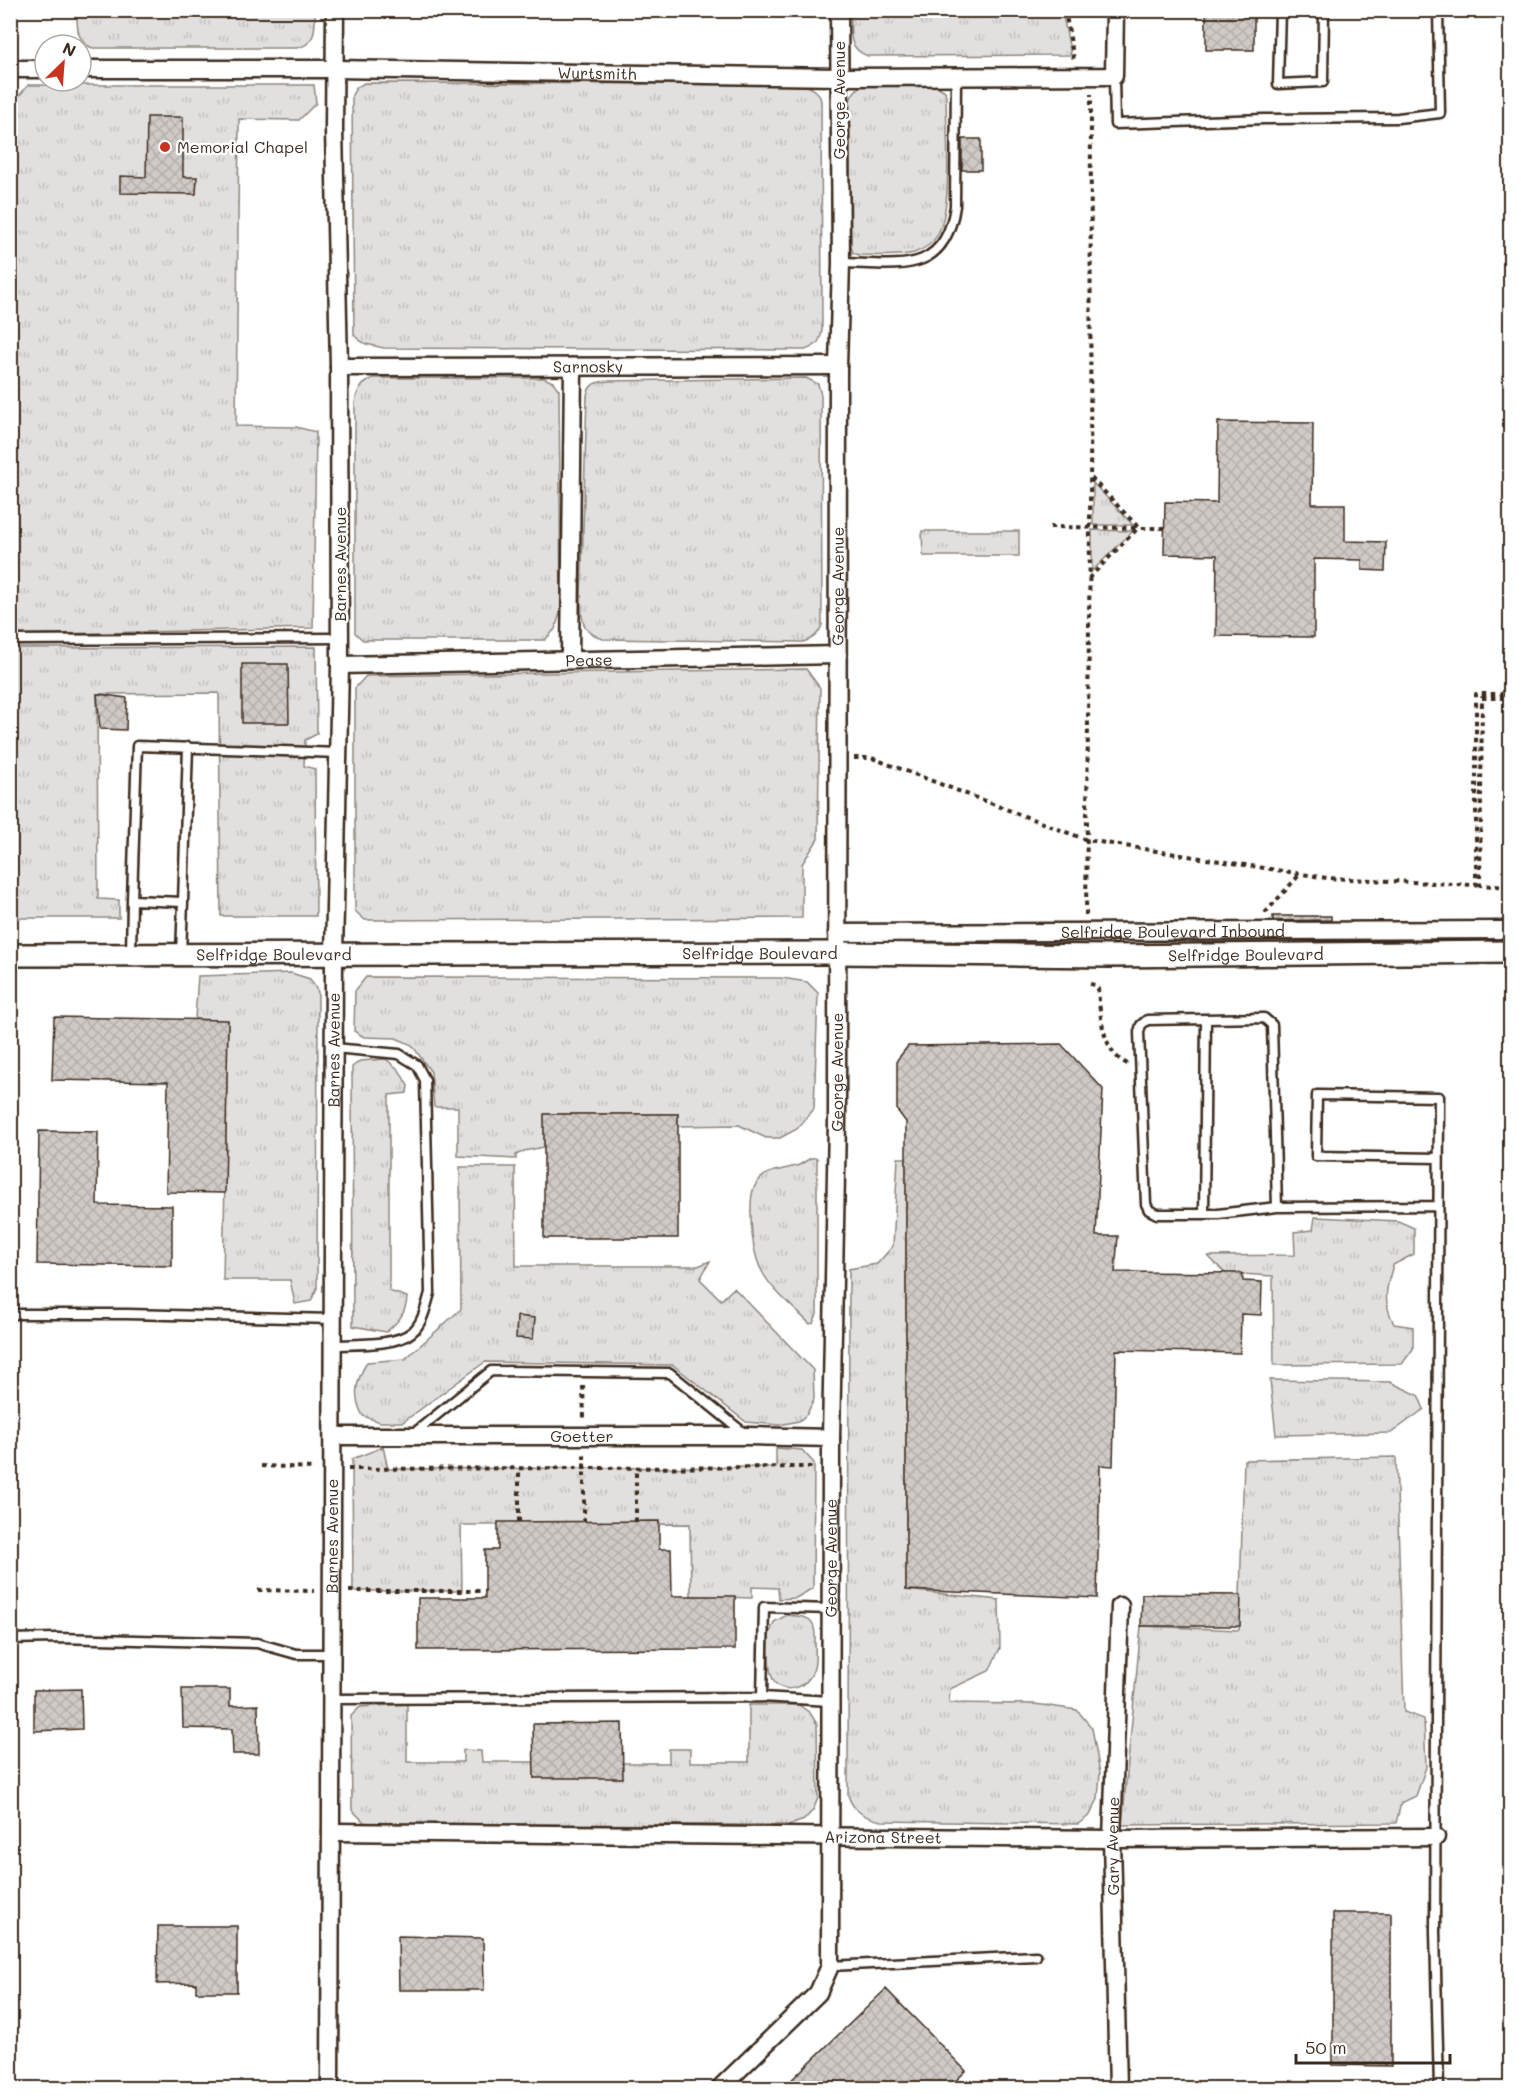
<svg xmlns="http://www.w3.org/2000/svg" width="1521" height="2099" font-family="Mali,sans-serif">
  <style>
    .grass { fill: url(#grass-tufts); stroke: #8e857e; stroke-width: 1.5 }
    .building { fill: url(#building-cross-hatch); stroke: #3b2a1e; stroke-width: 1.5 }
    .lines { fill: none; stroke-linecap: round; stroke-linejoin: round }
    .service-casing { stroke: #3b2a1e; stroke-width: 13 }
    .minor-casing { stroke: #3b2a1e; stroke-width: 21 }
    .tertiary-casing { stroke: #3b2a1e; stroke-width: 26 }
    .path { stroke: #3b2a1e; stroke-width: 4; stroke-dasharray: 4.5 4.5; stroke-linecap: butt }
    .service { stroke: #fff; stroke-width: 8 }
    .minor { stroke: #fff; stroke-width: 16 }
    .tertiary { stroke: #fff; stroke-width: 21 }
    .poi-dot { fill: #c8321e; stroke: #fff; stroke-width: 2 }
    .labels { text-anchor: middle; stroke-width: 5; stroke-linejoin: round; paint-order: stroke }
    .street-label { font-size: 16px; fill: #3b2a1e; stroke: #fff }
    .poi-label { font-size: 16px; fill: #3b2a1e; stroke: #fff; text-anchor: start }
  </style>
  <defs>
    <pattern id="grass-tufts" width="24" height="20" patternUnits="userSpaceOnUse" patternTransform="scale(1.5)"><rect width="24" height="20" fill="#e2e0de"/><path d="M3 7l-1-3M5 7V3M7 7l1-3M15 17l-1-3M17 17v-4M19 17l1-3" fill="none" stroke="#c3c0be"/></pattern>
    <pattern id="building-cross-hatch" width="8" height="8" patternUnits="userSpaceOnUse" patternTransform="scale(1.5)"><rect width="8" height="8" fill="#cfcac7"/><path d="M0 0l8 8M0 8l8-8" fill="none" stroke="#b3aeaa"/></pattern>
  </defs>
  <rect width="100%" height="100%" fill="#fff"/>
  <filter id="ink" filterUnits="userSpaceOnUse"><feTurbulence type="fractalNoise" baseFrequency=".0167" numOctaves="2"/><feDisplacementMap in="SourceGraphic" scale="12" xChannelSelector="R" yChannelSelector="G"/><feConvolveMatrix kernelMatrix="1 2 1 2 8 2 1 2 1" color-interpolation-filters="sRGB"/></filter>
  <g filter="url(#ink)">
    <path class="grass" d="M77,11H315C315,27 317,45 296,48H93C76,43 77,26 77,11Z
      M851,11H1062L1071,55L868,56C846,48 851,31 851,11Z
      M364,83L803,84C813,88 819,91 821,101L822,329C821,341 817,346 805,350L384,348L366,344L359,340L354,335L352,95L356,88Z
      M866,84H934L945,91L946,96C946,129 954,211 936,237C932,244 922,250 914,253C900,257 874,255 859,255L853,253L851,246L849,104C852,93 855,89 866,84Z
      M28,85H314L316,103L299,120L239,119L236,426L296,427L316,432L313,628L11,635L12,105Z
      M373,378H544L553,382L559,390L561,610L555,629L545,640H363L355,633V403C357,389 361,385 373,378Z
      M806,378L818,384L821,395L822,625C818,635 813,639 803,642L603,639C580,631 582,620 581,599L587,395C590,383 596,382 608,381Z
      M1093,483L1133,525H1093Z
      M1092,530L1133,531L1092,571Z
      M922,531H1019V556H923Z
      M316,647L317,734L305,740L304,766L315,769L316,916H221L219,693L97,694L98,899L119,900V918H11L10,648Z
      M806,669L820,688L818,839L802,864V918L365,920L355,911V688L366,676Z
      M291,973L310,979L318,992L317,1288L311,1301L295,1304L290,1280H223L228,1021L195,1019L198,976Z
      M366,977L782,978L807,982L818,993L814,1109L797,1129L780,1138H766L739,1125L678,1126V1114H545L544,1147L524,1151L516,1155V1159L458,1156V1107H434L431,1072L412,1045L396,1038L364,1037L354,1031L355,991Z
      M386,1059L399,1070L408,1086L407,1093L389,1095V1291L407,1297C406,1314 398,1322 386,1332L353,1326L352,1067L360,1061Z
      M811,1158H817V1314L813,1323L810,1324C769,1284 752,1276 751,1215C751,1202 750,1189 760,1179C770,1169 786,1170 799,1165C803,1163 807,1160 811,1158Z
      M898,1158H906V1590L999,1600L1000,1648L989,1671L950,1689L949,1703L1035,1704L1077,1710L1092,1728L1100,1773L1098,1799L1090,1815L1078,1824L882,1821C866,1818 853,1812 848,1795L849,1269L877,1264L893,1246Z
      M460,1167H515L516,1266H698L710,1261L700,1279L721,1300L734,1288L813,1370L814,1399L807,1414L799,1421L779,1425L746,1422L673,1365L485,1362L403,1422H380L363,1416C352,1396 356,1381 367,1362L405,1359L461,1309Z
      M1315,1217L1398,1221L1414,1228V1254L1393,1265C1386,1289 1382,1300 1394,1324L1413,1327V1349L1402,1364L1274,1365L1273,1276L1225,1273L1208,1256L1295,1255L1294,1232L1313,1230Z
      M1270,1380L1390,1382L1418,1395L1424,1409L1391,1433L1276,1435Z
      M383,1447L388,1469L776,1467V1448L802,1450L814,1463L813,1588L796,1598L779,1599L778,1588L752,1587V1598L691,1596L690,1524L461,1525L462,1591H353L352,1459Z
      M1396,1457L1404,1712L1424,1719L1426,1767L1416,1796L1401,1803L1396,1823L1122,1825L1141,1626L1239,1630L1244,1460Z
      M787,1615C809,1617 816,1617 815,1641C815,1653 817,1667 810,1677C802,1690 778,1695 772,1677C769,1671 768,1647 768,1640C769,1634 772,1627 774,1622Z
      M407,1704V1762H463V1750L481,1751L482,1762H534V1778L623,1763H669V1749H690V1762H749V1705H799L810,1713L817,1724L818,1798L813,1810L804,1820L790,1825L366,1824L352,1810L351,1716L360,1707Z"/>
    <path class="building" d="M1206,10H1254V50H1206Z
      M147,117H183V177H197L196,194L120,193V176L146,177Z
      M962,139H981V170H962Z
      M1218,422L1313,423L1312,504H1345V541L1386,542L1385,571L1362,570V560L1314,559V637L1216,636L1217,555L1164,554L1165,502L1217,503Z
      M242,664H288L289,723H242Z
      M97,694L127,698L126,730L100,729Z
      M1273,916H1331V920L1273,921Z
      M54,1017L228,1020L225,1193L166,1192L168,1082L52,1080Z
      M1061,1044L1103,1089L1096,1236H1118L1115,1272L1242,1273L1243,1281L1262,1282L1261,1315L1241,1314L1240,1353L1116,1350L1113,1466L1100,1465L1097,1598L906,1590V1122L897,1110V1060L908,1046Z
      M544,1114H678V1238H544Z
      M39,1131L98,1132L97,1205L172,1206V1266L37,1264Z
      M517,1316L535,1318L533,1339L516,1338Z
      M659,1521V1549H671L672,1596H735V1649L418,1650V1598H485V1550H498V1522Z
      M1142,1594L1241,1595L1240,1626H1141Z
      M81,1689L82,1729L34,1731V1690Z
      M182,1689H230V1706L258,1705L259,1754H233L232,1729L183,1728Z
      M622,1723L623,1778H534L533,1724Z
      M1333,1913H1391V2066L1333,2065Z
      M158,1926H237V1992H196V1983L157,1984Z
      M398,1936L483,1938L484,1990H399Z
      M886,1989L966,2071L948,2088H783Z"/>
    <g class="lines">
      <defs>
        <path id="service" d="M1280,10L1278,84L1323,82L1324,10
          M1114,76L1115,124L1264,119L1398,118L1440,113L1438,10
          M841,263C897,264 945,277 955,206L956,76
          M10,640L340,638
          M132,900L137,746L339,753
          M183,902L188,747
          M131,953L132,900L183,902L181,954
          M1438,1158L1316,1156L1317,1095L1439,1097L1435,1932L1439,2088
          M1277,1207L1218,1214H1157L1149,1210L1146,1204L1139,1032L1141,1025L1147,1020L1264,1018L1272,1025L1277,1207L1438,1206
          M1204,1214L1206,1019
          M10,1314H127L334,1319
          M334,1345C356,1344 396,1346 412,1332C423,1323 426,1306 430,1293L425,1080L417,1065L399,1054L334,1048
          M413,1434L491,1371L670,1373L744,1433
          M10,1639L57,1638L257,1643L296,1654H332
          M332,1699L762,1697
          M830,1701L762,1697L764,1607L830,1609
          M830,1966L1036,1956"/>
        <g id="minor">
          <path d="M10,69H45"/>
          <path id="s1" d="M81,69H335L839,77L1114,76L1115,10"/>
          <path id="s2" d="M339,367L838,366"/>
          <path d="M570,659L573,367"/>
          <path id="s3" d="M340,665L838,655"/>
          <path id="s4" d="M837,933L1510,930"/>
          <path id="s5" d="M333,1436H747L831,1438"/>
          <path id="s6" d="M331,1832L1112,1839L1436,1837"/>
          <path id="s7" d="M330,2088L334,956L340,665L339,367L334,129L335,10"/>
          <path id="s8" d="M720,2088L818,1993L830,1966L831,1438L837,1121L838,366L841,263L839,10"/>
          <path id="s9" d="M1118,2088L1112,1839L1120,1606"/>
        </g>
        <g id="tertiary">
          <path id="s10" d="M10,955L837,953L1109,956L1510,952"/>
        </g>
      </defs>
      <use href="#service" class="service-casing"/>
      <use href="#minor" class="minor-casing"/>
      <use href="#tertiary" class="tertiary-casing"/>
      <path class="path" d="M1065,10L1074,60
        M1091,478L1139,528H1165
        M1050,527L1138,528
        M1089,578L1138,528
        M854,758H872L1087,840L1327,878L1476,885V694H1510
        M1509,887L1480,885L1482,698H1510
        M1265,913L1301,873
        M1086,915L1090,528L1091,94
        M1090,984L1095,985L1098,989C1100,1013 1102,1054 1128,1064
        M583,1386L584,1418
        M261,1466L314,1468
        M348,1469L815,1467
        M519,1522V1468
        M584,1522V1452
        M636,1522V1468
        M258,1590L314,1591
        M349,1591H485"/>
      <use href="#service" class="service"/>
      <use href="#minor" class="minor"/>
      <use href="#tertiary" class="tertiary"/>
    </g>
  </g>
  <circle class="poi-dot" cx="165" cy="147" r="6"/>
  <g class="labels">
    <g class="street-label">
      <text dy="6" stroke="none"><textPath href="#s1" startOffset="516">Wurtsmith</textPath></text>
      <text transform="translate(839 100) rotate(-90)" y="6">George Avenue</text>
      <text dy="6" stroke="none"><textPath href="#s2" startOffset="249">Sarnosky</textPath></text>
      <text transform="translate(340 564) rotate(-90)" y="6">Barnes Avenue</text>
      <text dy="6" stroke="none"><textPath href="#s8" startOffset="1546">George Avenue</textPath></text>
      <text dy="6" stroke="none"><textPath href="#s3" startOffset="249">Pease</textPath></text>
      <text dy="6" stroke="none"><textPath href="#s4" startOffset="336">Selfridge Boulevard Inbound</textPath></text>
      <text dy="6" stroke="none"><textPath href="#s10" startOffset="750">Selfridge Boulevard</textPath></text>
      <text dy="6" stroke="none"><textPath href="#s10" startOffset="1236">Selfridge Boulevard</textPath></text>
      <text dy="6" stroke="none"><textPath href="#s10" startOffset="264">Selfridge Boulevard</textPath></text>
      <text dy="6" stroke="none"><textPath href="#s7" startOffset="1038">Barnes Avenue</textPath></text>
      <text dy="6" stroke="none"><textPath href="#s8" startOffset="1060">George Avenue</textPath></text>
      <text dy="6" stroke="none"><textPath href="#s5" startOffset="249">Goetter</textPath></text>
      <text dy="6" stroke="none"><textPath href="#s7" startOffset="552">Barnes Avenue</textPath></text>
      <text dy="6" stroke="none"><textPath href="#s8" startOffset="574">George Avenue</textPath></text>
      <text dy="6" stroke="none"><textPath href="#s6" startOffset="552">Arizona Street</textPath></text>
      <text dy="6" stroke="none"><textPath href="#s9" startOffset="242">Gary Avenue</textPath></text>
    </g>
    <g class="poi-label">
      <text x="177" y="153">Memorial Chapel</text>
    </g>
  </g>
  <rect width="1521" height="2099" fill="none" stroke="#fff" stroke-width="36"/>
  <rect x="18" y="18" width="1485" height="2063" fill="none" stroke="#3b2a1e" stroke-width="2" filter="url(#ink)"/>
  <g transform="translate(63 63) rotate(25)"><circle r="28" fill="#ffffff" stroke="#b1aaa5" stroke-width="1.5"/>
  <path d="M0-4.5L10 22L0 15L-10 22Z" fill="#c8321e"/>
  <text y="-9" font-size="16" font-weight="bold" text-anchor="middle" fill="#3b2a1e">N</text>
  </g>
  <path d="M1296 2054v9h154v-9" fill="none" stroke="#3b2a1e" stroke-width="3"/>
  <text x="1305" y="2054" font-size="18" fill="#3b2a1e" stroke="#ffffff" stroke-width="4.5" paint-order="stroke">50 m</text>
</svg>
